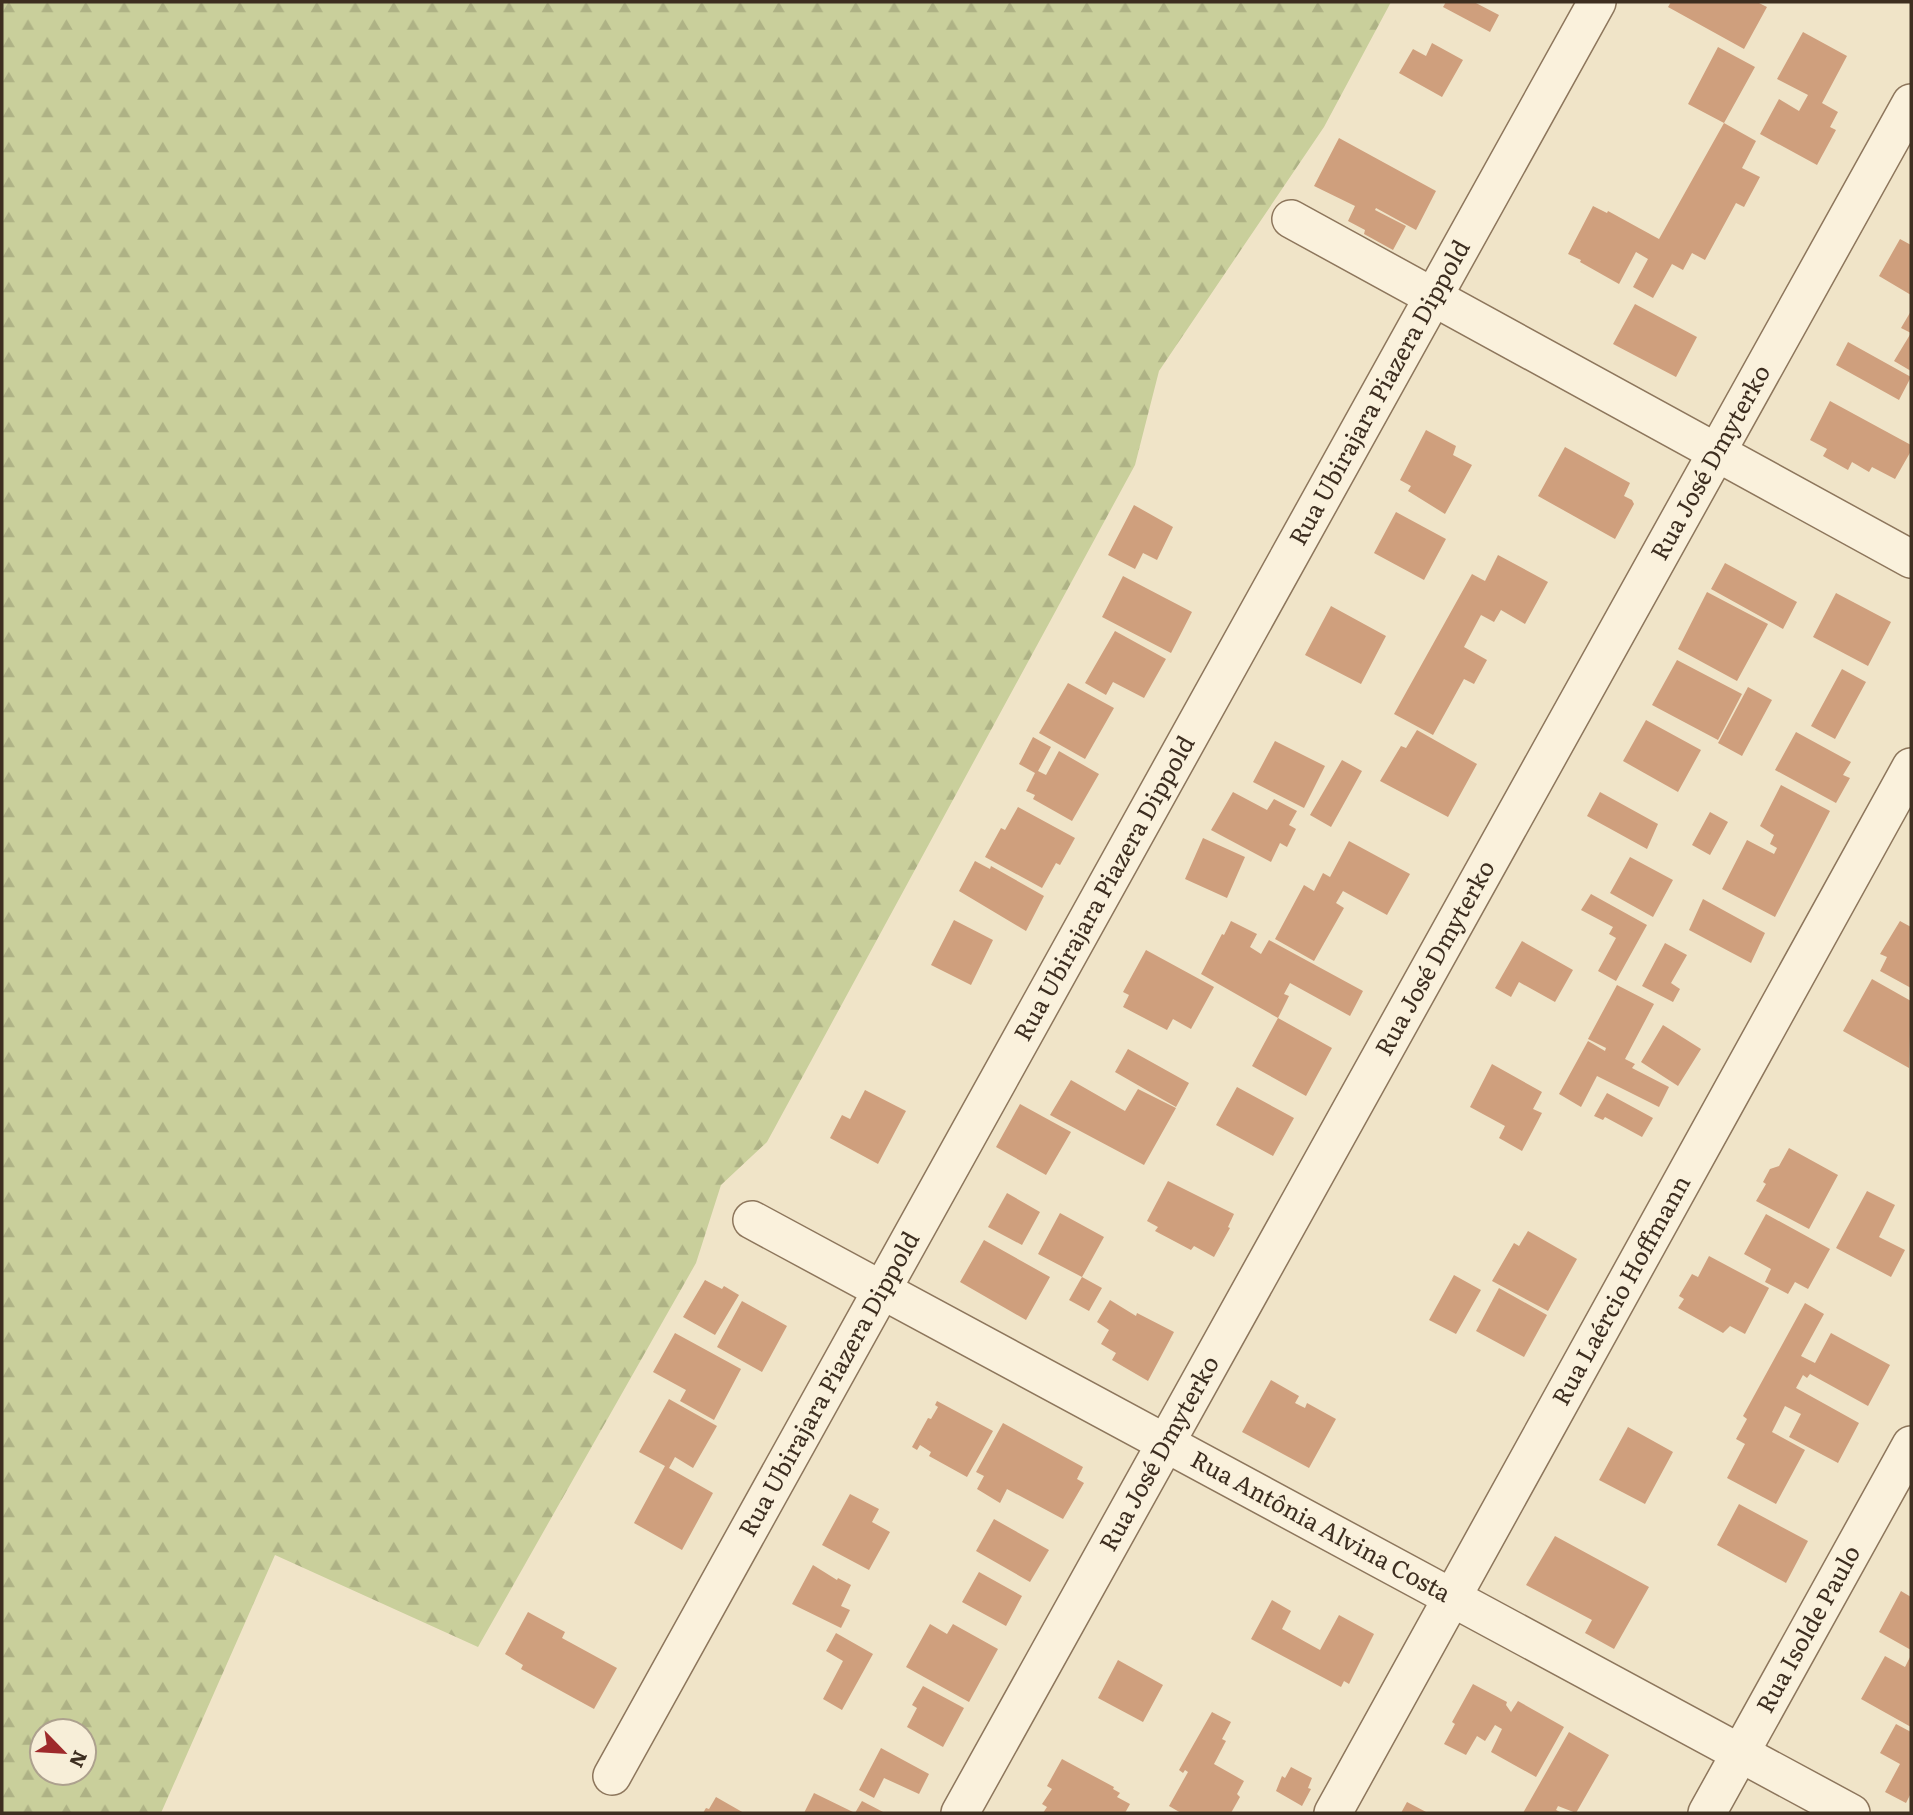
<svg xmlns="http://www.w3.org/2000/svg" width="1913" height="1815" font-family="Literata,serif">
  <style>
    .forest { fill: url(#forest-firs); fill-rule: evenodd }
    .building { fill: #cf9f7d }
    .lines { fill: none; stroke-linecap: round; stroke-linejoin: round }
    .minor-casing { stroke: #8d765c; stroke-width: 40 }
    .minor { stroke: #faf1dc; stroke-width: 37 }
    .labels { text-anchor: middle; stroke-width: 7; stroke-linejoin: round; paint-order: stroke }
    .street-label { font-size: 24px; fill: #3d2e20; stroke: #f7eed8 }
  </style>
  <defs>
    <pattern id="forest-firs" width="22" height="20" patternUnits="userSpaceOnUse" patternTransform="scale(1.75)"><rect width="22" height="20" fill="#c9cf9b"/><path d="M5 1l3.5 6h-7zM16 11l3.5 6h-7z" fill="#aeb285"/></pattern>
  </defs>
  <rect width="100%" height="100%" fill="#f0e4c8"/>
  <path class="forest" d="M2,2H1391L1324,127L1159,371L1135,465L767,1142L721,1185L696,1263L478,1647L275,1555L161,1813H2ZM42,1731H84V1773H42Z"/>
  <path class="building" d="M1446,2H1474L1499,15L1490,32L1443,7Z
    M1671,2H1757L1767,7L1744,49L1668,7Z
    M1803,32L1847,56L1822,103L1838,112L1830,127L1836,130L1817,165L1760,134L1779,99L1799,111L1808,95L1777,79Z
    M1432,43L1463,60L1442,97L1399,73L1413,49L1426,56Z
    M1718,47L1755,67L1724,123L1688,104Z
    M1724,123L1756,141L1742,168L1760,177L1744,207L1736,203L1705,260L1692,253L1683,270L1672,264L1653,298L1633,287L1648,259L1636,252L1619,284L1580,262L1581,260L1568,254L1593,206L1607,213L1608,211L1659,239Z
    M1339,138L1436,191L1416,230L1376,208L1375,210L1406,226L1393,250L1364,234L1365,230L1348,221L1355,206L1314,186Z
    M1900,239L1911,245V295L1879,276Z
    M1635,304L1697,337L1676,377L1613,344Z
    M1911,311V371L1894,361L1911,333L1901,328Z
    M1848,342L1911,377L1899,400L1836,365Z
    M1830,401L1911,445V451L1895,479L1872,467L1869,472L1852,462L1848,470L1823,456L1827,449L1810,440Z
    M1426,430L1456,446L1453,455L1472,465L1445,514L1408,491L1411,486L1400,480Z
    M1565,447L1630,483L1624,496L1632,500L1634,504L1615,539L1538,496Z
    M1134,505L1173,527L1157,560L1143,553L1135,569L1108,555Z
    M1396,512L1446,539L1424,580L1374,553Z
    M1498,555L1548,582L1525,624L1501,610L1494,622L1481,615L1464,647L1487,660L1474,684L1464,679L1433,735L1394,714L1472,574L1485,581Z
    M1725,563L1797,602L1783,629L1711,589Z
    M1123,576L1192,612L1171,653L1102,617Z
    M1707,592L1768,624L1737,681L1678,649Z
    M1836,593L1891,622L1868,666L1813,637Z
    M1331,606L1386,636L1361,684L1305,655Z
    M1115,631L1166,659L1144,698L1113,682L1106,695L1085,683Z
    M1677,660L1742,694L1718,740L1652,705Z
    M1842,669L1866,682L1835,739L1811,726Z
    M1068,683L1114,708L1085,759L1039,733Z
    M1748,687L1772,700L1742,756L1718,743Z
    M1646,720L1701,750L1678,792L1623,761Z
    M1417,730L1477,764L1448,817L1380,781L1401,746L1406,748Z
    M1796,732L1851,762L1843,775L1850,778L1836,803L1775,770Z
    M1033,737L1051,747L1038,771L1046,775L1059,751L1099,774L1072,821L1033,799L1035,795L1026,791L1035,773L1019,764Z
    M1275,741L1325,766L1304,808L1253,782Z
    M1342,760L1362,771L1331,827L1310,815Z
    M1781,785L1830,811L1775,917L1722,889L1747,840L1774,854L1777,848L1770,844L1774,835L1760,826Z
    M1233,792L1267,810L1274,799L1297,811L1289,825L1296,829L1287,847L1280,843L1271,862L1211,830Z
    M1600,792L1658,824L1647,849L1587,816Z
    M1018,807L1075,838L1060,865L1056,863L1042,888L985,857L1001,828L1005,830Z
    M1710,812L1728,822L1710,855L1692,845Z
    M1203,838L1245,857L1227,898L1185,879Z
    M1349,841L1410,874L1387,915L1343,891L1336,903L1344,908L1314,961L1275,939L1304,885L1314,891L1323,873L1330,877Z
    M1630,857L1673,880L1653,917L1610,893Z
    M975,861L990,869L991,866L1044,896L1026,931L959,891Z
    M1591,894L1647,925L1616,981L1598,971L1616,938L1609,934L1613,927L1581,910Z
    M1703,899L1765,933L1751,963L1689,930Z
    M954,920L993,940L971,985L931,965Z
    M1231,921L1257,934L1250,947L1261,954L1269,940L1363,991L1350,1016L1290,983L1284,994L1289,996L1278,1018L1201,974L1222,934L1224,935Z
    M1900,921L1911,927V988L1880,971L1887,957L1880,954Z
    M1522,941L1573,970L1555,1002L1519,982L1511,997L1495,988Z
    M1665,943L1687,955L1671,983L1680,989L1673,1002L1642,986Z
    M1146,950L1214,987L1191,1029L1173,1019L1167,1030L1123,1007L1129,995L1123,992Z
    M1872,979L1911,1001L1909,1068L1843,1031Z
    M1617,985L1654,1004L1625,1059L1635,1064L1632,1068L1669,1087L1659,1107L1597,1076L1581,1107L1559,1094L1588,1041L1605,1051L1606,1048L1588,1039Z
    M1278,1018L1332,1048L1306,1096L1252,1066Z
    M1663,1025L1701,1049L1678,1086L1641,1062Z
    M1128,1049L1189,1083L1176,1107L1115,1072Z
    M1492,1064L1542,1092L1533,1109L1542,1113L1522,1151L1499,1138L1505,1126L1470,1107Z
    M1071,1080L1125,1111L1138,1089L1176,1108L1144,1165L1050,1115Z
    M1237,1087L1294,1118L1273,1156L1216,1125Z
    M865,1090L906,1111L878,1164L830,1138L842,1115L850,1119Z
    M1607,1093L1653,1118L1642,1137L1605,1117L1603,1120L1594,1116Z
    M1020,1104L1071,1132L1046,1175L996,1147Z
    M1789,1148L1838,1175L1809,1229L1756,1201L1766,1184L1763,1182L1770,1169L1779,1166Z
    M1168,1181L1234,1214L1228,1227L1230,1228L1214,1257L1194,1246L1191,1250L1155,1231L1158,1227L1147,1221Z
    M1867,1191L1895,1205L1879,1237L1905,1250L1891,1277L1836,1248Z
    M1007,1193L1040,1212L1022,1245L988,1227Z
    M1060,1213L1104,1237L1082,1277L1038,1254Z
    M1766,1214L1830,1249L1808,1289L1795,1282L1788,1294L1765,1282L1771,1269L1744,1254Z
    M1528,1231L1577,1259L1548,1311L1492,1281L1514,1243L1519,1246Z
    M984,1240L1050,1277L1026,1320L960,1282Z
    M1709,1256L1769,1288L1745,1334L1730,1326L1723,1333L1678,1308L1684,1299L1679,1296L1692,1274L1698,1277Z
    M1454,1275L1481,1290L1456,1334L1429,1320Z
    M1082,1277L1102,1288L1089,1311L1069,1300Z
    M705,1280L722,1289L724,1286L739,1295L715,1335L683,1317Z
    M1499,1288L1547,1315L1524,1357L1476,1331Z
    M1110,1300L1136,1316L1137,1313L1174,1332L1148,1381L1112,1360L1116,1353L1101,1344L1109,1330L1097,1322Z
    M742,1301L787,1326L762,1372L717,1347Z
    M1805,1303L1824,1314L1801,1356L1815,1363L1831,1333L1890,1365L1868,1406L1810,1374L1807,1378L1803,1375L1796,1388L1859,1423L1838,1463L1789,1437L1801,1414L1785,1406L1772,1432L1805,1450L1776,1504L1727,1478L1745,1444L1736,1439L1747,1419L1743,1416Z
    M675,1333L741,1369L714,1420L680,1401L686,1390L653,1372Z
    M1271,1380L1299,1396L1295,1403L1305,1408L1307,1403L1336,1419L1309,1468L1242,1432Z
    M669,1399L717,1426L693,1468L675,1457L669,1468L713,1493L682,1550L634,1523L665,1466L639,1452Z
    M937,1401L993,1431L967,1477L929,1456L931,1452L920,1445L917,1450L912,1447L928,1418L931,1419L938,1407L935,1405Z
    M1003,1423L1083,1467L1077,1479L1084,1483L1063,1519L1007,1489L1000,1503L977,1489L984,1476L976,1472Z
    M1628,1427L1673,1452L1645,1504L1599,1480Z
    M850,1494L879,1509L872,1522L890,1532L869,1570L822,1545Z
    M1739,1504L1808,1541L1786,1583L1717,1545Z
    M994,1519L1049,1550L1030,1582L976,1551Z
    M1555,1536L1649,1587L1614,1649L1585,1633L1592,1620L1526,1585Z
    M813,1565L837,1580L838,1578L851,1585L841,1606L850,1610L841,1628L792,1604Z
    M979,1572L1022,1596L1006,1626L962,1602Z
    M1901,1591L1911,1597V1650L1879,1632Z
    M1272,1600L1291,1611L1282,1629L1320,1650L1339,1615L1374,1634L1349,1684L1344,1681L1341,1687L1251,1639Z
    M528,1612L565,1632L562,1638L617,1668L594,1709L521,1669L523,1665L505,1654Z
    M930,1624L947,1634L953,1624L998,1649L969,1702L906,1667Z
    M836,1633L873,1654L842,1710L823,1699L843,1661L826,1651Z
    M1911,1655V1727L1861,1699L1885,1656L1905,1667Z
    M1118,1660L1163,1685L1143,1722L1098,1698Z
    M1473,1684L1507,1702L1506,1705L1511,1712L1518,1701L1564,1727L1536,1777L1491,1752L1502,1729L1495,1725L1485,1741L1477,1736L1466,1755L1444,1744L1455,1724L1452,1722Z
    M923,1686L964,1708L943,1747L907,1727L917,1708L912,1705Z
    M1212,1712L1231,1722L1222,1739L1226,1741L1214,1764L1244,1781L1237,1794L1240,1797L1231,1813H1181L1169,1806L1188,1772L1185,1770L1183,1773L1179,1770Z
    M1896,1724L1911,1732V1793L1906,1803L1885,1792L1900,1764L1880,1753Z
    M1569,1732L1609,1755L1576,1813L1558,1806L1556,1810L1562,1813H1523Z
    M881,1748L929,1774L919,1794L884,1778L874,1798L859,1790Z
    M1062,1759L1114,1787L1113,1789L1120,1793L1117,1797L1130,1804L1125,1813H1043L1047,1807L1042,1804L1052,1789L1047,1786Z
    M1291,1767L1312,1778L1308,1788L1311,1789L1302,1806L1276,1791L1282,1776L1285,1778Z
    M814,1793L855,1813L862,1801L885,1813H804Z
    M716,1797L744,1813H703L706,1808L709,1809Z
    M1407,1802L1428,1813H1401Z"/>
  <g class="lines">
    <defs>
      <g id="minor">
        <path d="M1291,219L1911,559"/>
        <path id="s1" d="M752,1220L1851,1813"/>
        <path id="s2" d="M612,1776L1597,2"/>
        <path id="s3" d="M960,1813L1911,103"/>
        <path id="s4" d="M1333,1813L1911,767"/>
        <path id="s5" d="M1707,1813L1911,1445"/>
      </g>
    </defs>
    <use href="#minor" class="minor-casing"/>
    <use href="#minor" class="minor"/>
  </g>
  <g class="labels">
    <g class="street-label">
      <text dy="8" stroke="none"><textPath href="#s2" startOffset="1582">Rua Ubirajara Piazera Dippold</textPath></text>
      <text dy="8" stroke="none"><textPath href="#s3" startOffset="1545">Rua José Dmyterko</textPath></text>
      <text dy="8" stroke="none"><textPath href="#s2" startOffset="1015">Rua Ubirajara Piazera Dippold</textPath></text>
      <text dy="8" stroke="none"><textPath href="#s3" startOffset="978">Rua José Dmyterko</textPath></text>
      <text dy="8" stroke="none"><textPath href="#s4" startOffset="597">Rua Laércio Hoffmann</textPath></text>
      <text dy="8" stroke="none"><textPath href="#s2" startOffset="448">Rua Ubirajara Piazera Dippold</textPath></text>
      <text dy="8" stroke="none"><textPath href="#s3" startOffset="411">Rua José Dmyterko</textPath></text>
      <text dy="8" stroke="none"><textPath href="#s1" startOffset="646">Rua Antônia Alvina Costa</textPath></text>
      <text dy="8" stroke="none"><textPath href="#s5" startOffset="210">Rua Isolde Paulo</textPath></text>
    </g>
  </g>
  <rect width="1913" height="1815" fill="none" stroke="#3d2e20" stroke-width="7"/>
  <g transform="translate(63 1752) rotate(115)"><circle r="33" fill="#f7eed8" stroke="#ada18e" stroke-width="2"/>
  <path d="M0-5L12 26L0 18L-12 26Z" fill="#9e2a2b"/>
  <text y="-10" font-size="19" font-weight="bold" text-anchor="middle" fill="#3d2e20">N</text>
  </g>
</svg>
